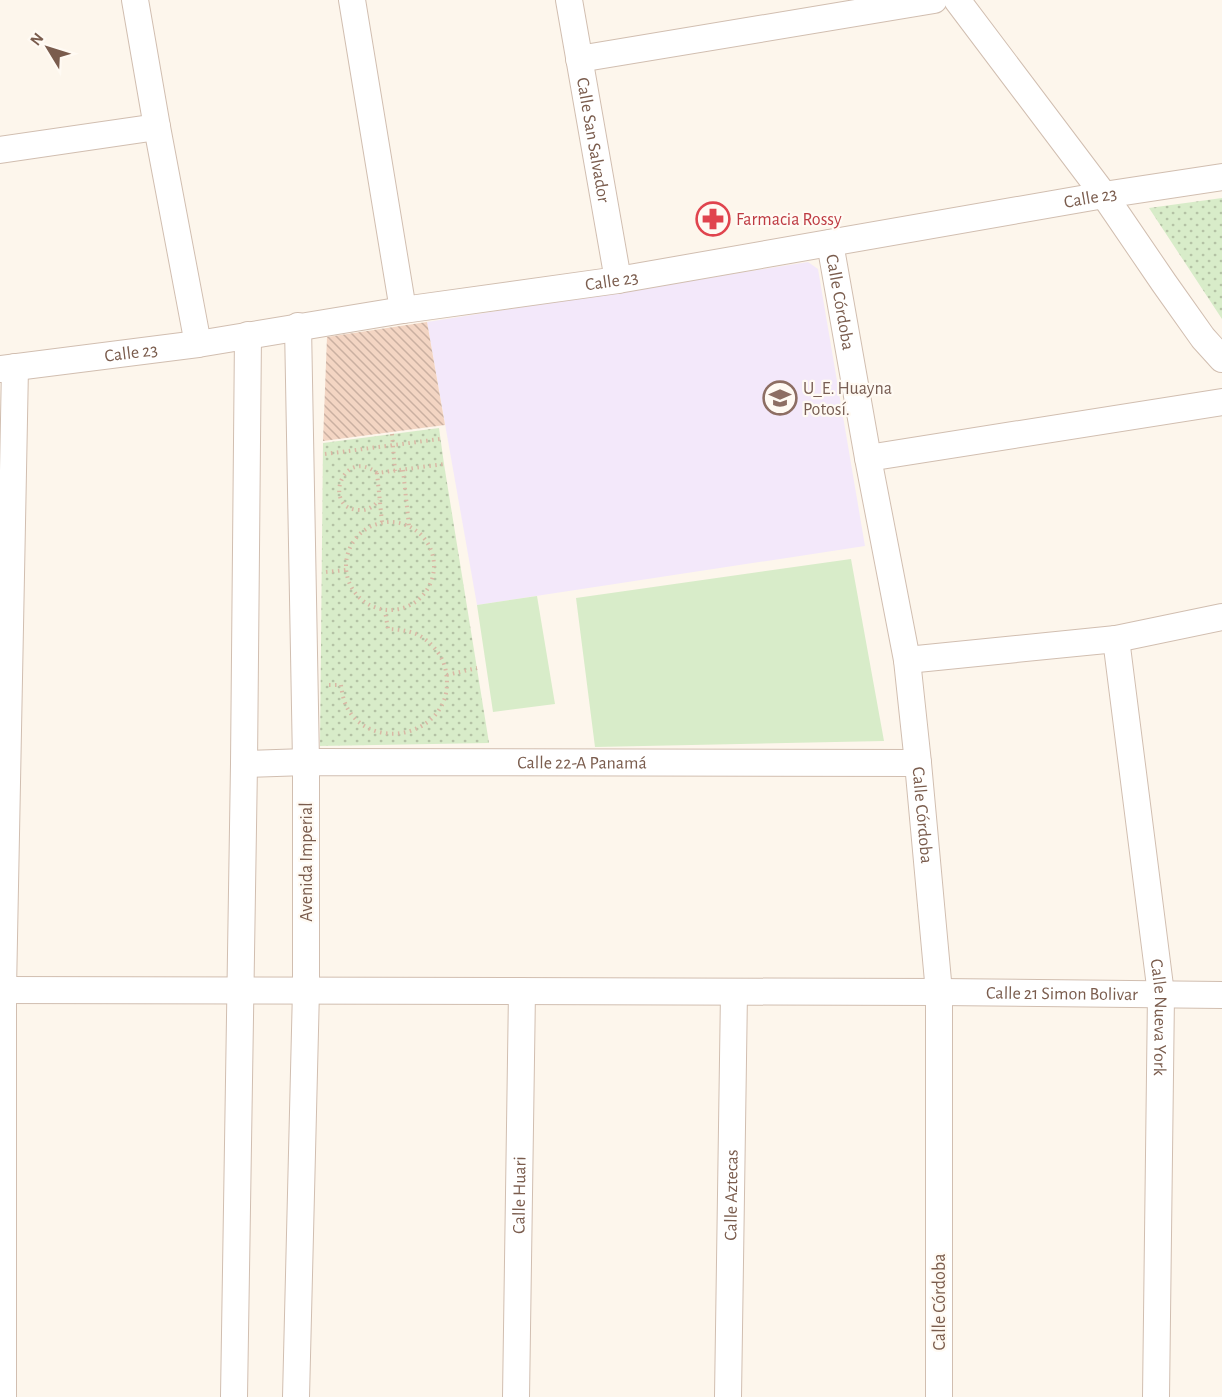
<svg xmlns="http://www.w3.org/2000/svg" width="1222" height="1397" font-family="'Alegreya Sans',sans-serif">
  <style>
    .education { fill: #f3e8fa }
    .park { fill: url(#park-dots) }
    .pitch { fill: #d8ecc9 }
    .building { fill: url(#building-back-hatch) }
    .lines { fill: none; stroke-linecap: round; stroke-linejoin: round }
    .street-casing { stroke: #d1beb0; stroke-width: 28 }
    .path { stroke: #d9b8a5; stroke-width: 4; stroke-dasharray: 1.5 4.5; stroke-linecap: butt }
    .street { stroke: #fff; stroke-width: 26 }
    .labels { text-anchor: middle; stroke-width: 4.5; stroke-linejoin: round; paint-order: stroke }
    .street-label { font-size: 18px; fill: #7a5c4d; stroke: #fffaf3 }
    .health-label { font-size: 18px; fill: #be3a42; stroke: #fffaf3; text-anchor: start }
    .education-label { font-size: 18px; fill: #785e54; stroke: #fffaf3; text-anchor: start }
  </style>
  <defs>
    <pattern id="park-dots" width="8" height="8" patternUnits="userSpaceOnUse" patternTransform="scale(1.5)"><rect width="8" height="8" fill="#d8ecc9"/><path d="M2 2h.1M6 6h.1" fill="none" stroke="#b4c2a5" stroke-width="1.8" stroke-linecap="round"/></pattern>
    <pattern id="building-back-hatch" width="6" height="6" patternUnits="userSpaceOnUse" patternTransform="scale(1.5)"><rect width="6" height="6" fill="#f3d5c3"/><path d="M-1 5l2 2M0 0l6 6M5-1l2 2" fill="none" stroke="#cab0a1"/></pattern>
  </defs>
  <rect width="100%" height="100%" fill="#fdf6ec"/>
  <path class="education" d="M808,262L818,269L865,546L477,605L427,322Z"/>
  <path class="park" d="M1222,198V319L1149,208Z
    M439,428L444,464L489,743L320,746L323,443Z"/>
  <path class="pitch" d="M851,559L884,741L595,747L576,598Z
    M537,596L555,704L493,712L477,605Z"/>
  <path class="building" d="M427,322L445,425L323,441L327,337Z"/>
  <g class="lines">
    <defs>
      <g id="street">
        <path d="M135,0L157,127L198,344"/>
        <path d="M352,0L403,310"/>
        <path id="s1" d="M569,0L618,280"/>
        <path d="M957,0L1104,195L1164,283L1203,338L1222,359"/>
        <path d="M579,59L934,0"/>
        <path d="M0,150L157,127"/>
        <path id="s2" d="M830,243L868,458L907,660L918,763L939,992V1397"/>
        <path id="s3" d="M0,369L198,344L403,310L618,280L1104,195L1222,177"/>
        <path d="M868,458L1222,402"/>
        <path id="s4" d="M1116,639L1161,994L1156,1397"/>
        <path d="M907,660L1116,639L1222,617"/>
        <path id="s5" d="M244,764L306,762L918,763"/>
        <path id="s6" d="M0,990L939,992L1222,995"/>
        <path d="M3,1397V990L15,367"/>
        <path d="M234,1397L244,764L248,335"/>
        <path d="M296,1397L306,990V762L298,326"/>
        <path id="s7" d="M516,1397L522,991"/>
        <path id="s8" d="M728,1397L734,992"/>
      </g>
    </defs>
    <use href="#street" class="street-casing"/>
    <path class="path" d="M392,434L395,471
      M325,454L440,439
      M403,470L409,526
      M377,473C342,446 322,509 359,510C368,511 374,506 379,500
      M346 566a44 44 0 1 1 88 0a44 44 0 1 1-88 0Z
      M382,522L377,473L444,464
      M326,572L346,570
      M447,675L477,668
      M329,685H341C342,694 344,703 349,711C376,752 446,734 447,684C447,673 445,663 439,654C425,634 411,630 388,629L385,611"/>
    <use href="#street" class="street"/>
  </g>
  <defs>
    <symbol id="pharmacy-ring" viewBox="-11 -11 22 22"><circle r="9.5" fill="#fffaf3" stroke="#e0444e" stroke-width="1.5"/><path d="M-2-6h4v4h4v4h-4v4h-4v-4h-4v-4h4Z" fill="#e0444e"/></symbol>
    <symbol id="school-ring" viewBox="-11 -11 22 22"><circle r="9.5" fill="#fffaf3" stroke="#8d6e63" stroke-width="1.5"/><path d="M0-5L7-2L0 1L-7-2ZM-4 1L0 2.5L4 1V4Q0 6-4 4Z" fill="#8d6e63"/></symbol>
  </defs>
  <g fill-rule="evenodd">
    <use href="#pharmacy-ring" x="694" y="200" width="38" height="38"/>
    <use href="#school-ring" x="761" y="379" width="38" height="38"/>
  </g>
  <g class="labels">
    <g class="street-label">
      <text dy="6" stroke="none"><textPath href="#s1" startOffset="142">Calle San Salvador</textPath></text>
      <text dy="6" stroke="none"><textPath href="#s3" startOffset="1104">Calle 23</textPath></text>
      <text dy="6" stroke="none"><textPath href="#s3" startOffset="618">Calle 23</textPath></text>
      <text dy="6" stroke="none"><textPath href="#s2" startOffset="60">Calle Córdoba</textPath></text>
      <text dy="6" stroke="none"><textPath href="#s3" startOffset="132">Calle 23</textPath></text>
      <text dy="6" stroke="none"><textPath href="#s5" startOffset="338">Calle 22-A Panamá</textPath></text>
      <text dy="6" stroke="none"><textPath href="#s2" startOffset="580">Calle Córdoba</textPath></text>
      <text transform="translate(306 862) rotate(-90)" y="6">Avenida Imperial</text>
      <text dy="6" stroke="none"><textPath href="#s6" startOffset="1062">Calle 21 Simon Bolivar</textPath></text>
      <text dy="6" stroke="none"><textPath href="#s4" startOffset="381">Calle Nueva York</textPath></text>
      <text dy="6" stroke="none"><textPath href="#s7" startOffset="202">Calle Huari</textPath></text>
      <text dy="6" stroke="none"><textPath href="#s8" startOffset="202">Calle Aztecas</textPath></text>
      <text transform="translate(939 1302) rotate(-90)" y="6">Calle Córdoba</text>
    </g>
    <g class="health-label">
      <text x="736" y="225">Farmacia Rossy</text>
    </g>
    <g class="education-label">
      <text x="803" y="394">U_E. Huayna<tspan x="803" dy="21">Potosí.</tspan></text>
    </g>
  </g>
  <g transform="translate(48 48) rotate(308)" stroke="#fffaf3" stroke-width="4.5" paint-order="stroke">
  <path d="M0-4.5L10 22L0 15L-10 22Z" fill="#7a5c4d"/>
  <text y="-9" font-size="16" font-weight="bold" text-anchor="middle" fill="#7a5c4d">N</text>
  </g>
</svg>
